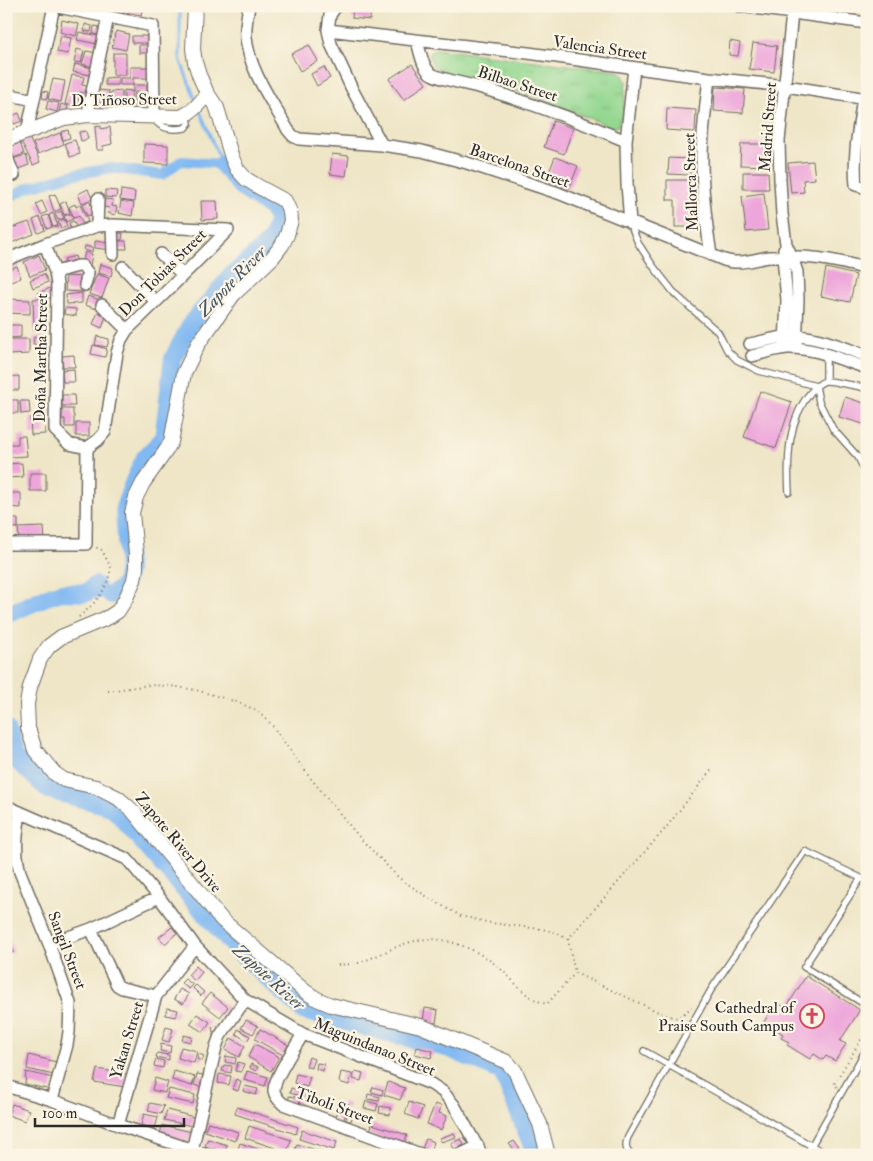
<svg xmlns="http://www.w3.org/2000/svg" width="873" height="1161" font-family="'IM FELL Double Pica',serif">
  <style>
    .park { fill: url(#park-tufts); stroke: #5f815e }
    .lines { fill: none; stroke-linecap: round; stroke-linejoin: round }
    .stream { stroke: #82b9f2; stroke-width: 3 }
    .canal { stroke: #82b9f2; stroke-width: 10 }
    .river { stroke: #82b9f2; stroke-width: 18 }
    .building { fill: #eda6da }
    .service-casing { stroke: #706c62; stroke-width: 8 }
    .minor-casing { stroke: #706c62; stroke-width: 14 }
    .tertiary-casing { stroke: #706c62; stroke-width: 16 }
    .path { stroke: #706c62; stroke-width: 2; stroke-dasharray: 1 4; stroke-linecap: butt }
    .service { stroke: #fff; stroke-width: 5.5 }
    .minor { stroke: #fff; stroke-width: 11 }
    .tertiary { stroke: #fff; stroke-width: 14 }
    .labels { text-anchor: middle; stroke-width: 4.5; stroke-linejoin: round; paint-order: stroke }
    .street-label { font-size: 16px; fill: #2b2b2b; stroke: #fcf5e5 }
    .poi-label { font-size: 16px; fill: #2b2b2b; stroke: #fcf5e5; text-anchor: end }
    .water-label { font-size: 18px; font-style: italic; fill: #455667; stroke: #fcf5e5 }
  </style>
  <defs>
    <pattern id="park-tufts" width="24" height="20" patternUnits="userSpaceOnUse" patternTransform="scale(1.25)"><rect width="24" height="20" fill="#93d790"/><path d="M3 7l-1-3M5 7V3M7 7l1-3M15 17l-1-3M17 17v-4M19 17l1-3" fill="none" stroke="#7fb97c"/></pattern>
  </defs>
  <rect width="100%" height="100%" fill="#fcf5e5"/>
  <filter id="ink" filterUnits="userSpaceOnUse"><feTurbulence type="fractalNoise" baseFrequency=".02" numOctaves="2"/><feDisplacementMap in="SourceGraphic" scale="10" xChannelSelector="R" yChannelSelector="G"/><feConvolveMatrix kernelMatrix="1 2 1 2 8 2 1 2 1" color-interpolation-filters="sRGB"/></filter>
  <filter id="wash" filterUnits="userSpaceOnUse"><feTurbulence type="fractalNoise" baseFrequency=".0096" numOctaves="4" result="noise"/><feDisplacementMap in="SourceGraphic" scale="20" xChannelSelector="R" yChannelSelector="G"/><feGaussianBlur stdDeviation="1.12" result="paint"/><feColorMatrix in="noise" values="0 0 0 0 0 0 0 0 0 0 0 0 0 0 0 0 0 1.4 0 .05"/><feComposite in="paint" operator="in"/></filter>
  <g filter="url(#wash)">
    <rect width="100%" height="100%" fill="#efe6c8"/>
    <path class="park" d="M436,49L617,71L622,74L626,81L623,115L619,124L616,127H611C566,108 519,91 472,78C461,75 444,75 435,67C430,61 426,51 436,49Z"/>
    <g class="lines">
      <path class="stream" d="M180,6V59L196,101
        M199,109L222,164"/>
      <path class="canal" d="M6,199L27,188L71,175L111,168L162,175L181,161L222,164"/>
      <path class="river" d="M111,595L124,586L128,569L124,508L134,481L145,457L163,439L173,358L191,324L230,277L271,240L278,219L270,207L242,188L222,164
        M6,615L44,598L61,592L87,593L95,585L98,590
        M6,729L13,757L49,790L112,807L235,948L303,1011L450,1049L502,1072L536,1155"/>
    </g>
    <g id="blocks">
      <path class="building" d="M108,6H143L141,15L114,10L115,11L114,17L108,15L109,11L107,10Z
        M353,6H371L370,20L352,18Z
        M62,20L79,24L76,36L60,32Z
        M85,24L92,26L91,32L84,31Z
        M94,26L101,27L100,35L93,34Z
        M116,31L129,34L126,50L112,47Z
        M79,32L99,36L98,44L77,40Z
        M61,36L71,38L68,54L57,52Z
        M132,36H149V43H132Z
        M730,41L740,43L738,56L729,55Z
        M753,43L777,46L774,72L749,69Z
        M139,45H149V53H139Z
        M309,45L318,61L300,71L291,54Z
        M77,49L84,51L81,63L74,62Z
        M86,51L97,53L93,67L82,64Z
        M113,53H126V75H113Z
        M75,64L92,68L91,75L73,72Z
        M412,64L426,84L404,100L389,79Z
        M130,67H148V78H133V85H120V78H130Z
        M324,67L330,78L317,86L311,74Z
        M72,75L84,77L82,85L89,87L88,94L80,92L77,107L65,104Z
        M118,77V85H105V78Z
        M53,79L65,81L61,102L48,99Z
        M133,85H147V92H133Z
        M715,87L745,89L743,113L714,111Z
        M98,90L109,91L108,111L101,110V103L97,102Z
        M124,90L132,91L131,110H124Z
        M43,91L48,92L47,99L42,98Z
        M122,91V103H116L117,111H111V92Z
        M134,94H147V109H134Z
        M48,101L59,103L57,112L46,109Z
        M61,104L68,106L66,114L59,112Z
        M667,108L696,110L695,132L666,130Z
        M19,113L22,121L14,124L11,116Z
        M553,121L573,128L564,154L544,147Z
        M101,126V129L110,127L112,144L103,146V150H97L95,127Z
        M68,130L70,138L63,140L61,132Z
        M86,131L88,139L81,141L79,132Z
        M60,133L64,144L38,154L33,143Z
        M28,135L40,162L33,165L20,139Z
        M75,140L80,154L70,157L65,143Z
        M20,143L24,154L10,159L6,148Z
        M144,144L168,145V164L144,163Z
        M741,144H768L767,166L740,165Z
        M332,154L349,156L346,176L330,174Z
        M26,155L29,165L15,170L12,159Z
        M555,157L578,166L569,189L546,180Z
        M669,158L691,159L690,175L668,174Z
        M813,161L815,179L803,180L804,192L791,193L788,163Z
        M743,172H768L769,189H743Z
        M667,180H695V227H675V200H667Z
        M88,189L92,199L82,203L78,194Z
        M105,190L117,191L116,198L105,197Z
        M121,190L135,192L134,202L120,200Z
        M764,193L768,230L746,232L742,196Z
        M55,194L61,209L54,212L49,196Z
        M105,199L113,200L112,206L117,207L115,215L108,213L109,208L104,207Z
        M42,201L47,212L41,215L36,204Z
        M66,201L70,213L64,215L60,204Z
        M89,201L95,213L87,216L82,205Z
        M121,201L134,203L132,216L119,213Z
        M201,201H217L218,219L202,220Z
        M75,204L76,207L80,205L88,221L83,224L79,216L74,218L69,207Z
        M61,211L64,218L58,220L55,214Z
        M53,213L58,226L53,227L49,215Z
        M71,214L73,219L66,222L64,216Z
        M48,215L52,227L47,229L42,217Z
        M40,217L45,230L38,233L33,220Z
        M64,219L67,226L61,229L58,222Z
        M74,221L76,227L71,229L69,223Z
        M29,222L34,234L6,245V230Z
        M116,233H123L122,240H116Z
        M95,241L111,243V250L95,248Z
        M117,241H126L127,249H117Z
        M85,246L93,248L92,252L84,250Z
        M85,252L92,254L90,266L82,264Z
        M39,255L45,270L30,276L24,262Z
        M75,256L78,264L66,267L64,259Z
        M100,264L113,268L111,276L98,273Z
        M17,266L21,278L11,282L7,270Z
        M826,268L856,275L850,302L821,296Z
        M44,274L48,282L33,288L30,280Z
        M97,274L109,278L102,298L89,294Z
        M66,276L84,277V292L65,291Z
        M55,286V295L49,298L40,297L38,293Z
        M82,293V303L67,304L66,295Z
        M88,296L100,300L97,309L85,305Z
        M8,299L30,300V314L7,313Z
        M33,299H46L47,330H34Z
        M65,308L76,309V316L64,314Z
        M98,312L106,316L102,328L93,324Z
        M10,325H21V337L10,338Z
        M97,336L109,339L107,347L95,345Z
        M34,337H44V345L33,344Z
        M8,339H29V354L8,355Z
        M93,345L107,349L105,357L91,354Z
        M74,355L75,367H63L62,356Z
        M74,369L75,382H63L62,370Z
        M19,376V390H7L6,377Z
        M760,391L792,402L776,448L744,437Z
        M62,395H74L75,406H62Z
        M845,397L867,404V425L839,417Z
        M10,400H18V413H10Z
        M20,401H29L30,413L21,414Z
        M62,409H73V415H74V427H65V419H62Z
        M44,417L45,434L31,435L30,418Z
        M76,423H89V436H76Z
        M18,436H25L27,456L10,457L9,444H18Z
        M22,463L23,477L7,478V464Z
        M30,473H46V491H30Z
        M7,493H21V508L7,507Z
        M7,519H18V528L7,527Z
        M44,527L45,541L19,542L18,528Z
        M172,927L177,933L165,944L159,937Z
        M6,933L14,952L6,955Z
        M196,966L202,972L195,981L188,975Z
        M806,976L860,1010L840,1041L846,1044L835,1061L826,1056L823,1060L814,1054L810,1059L787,1045L789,1042L781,1038L783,1034L764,1022L776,1002L786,1008Z
        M185,979L193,985L189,989L181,983Z
        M196,985L204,992L201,996L193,988Z
        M180,989L189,994L183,1004L174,999Z
        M210,993L228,1007L220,1017L202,1003Z
        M167,1008L178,1010L176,1017L165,1015Z
        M425,1008L438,1010L436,1023L423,1021Z
        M197,1014L210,1022L203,1032L190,1024Z
        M246,1020L258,1026L253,1034L241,1028Z
        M218,1026L219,1030L213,1032L212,1027Z
        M166,1027L173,1029L169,1042L162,1040Z
        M238,1029L250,1036L247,1041L236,1034Z
        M260,1029L288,1045L283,1055L255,1039Z
        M184,1035L192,1037L191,1042L182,1040Z
        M231,1038L245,1046L239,1057L225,1050Z
        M161,1044L171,1046L170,1053L160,1051Z
        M255,1044L279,1057L271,1071L248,1057Z
        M181,1047L197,1051L194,1063L178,1058Z
        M417,1047L433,1051L431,1058L415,1054Z
        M157,1053L169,1055V1060L156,1057Z
        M199,1054L204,1056L202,1061L197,1059Z
        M29,1055L56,1062L54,1075L27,1069Z
        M226,1056L236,1058L235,1064L225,1062Z
        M309,1057L314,1059L311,1068L306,1066Z
        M404,1058L416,1062L413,1070L401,1065Z
        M156,1059L164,1061L163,1068L154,1066Z
        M238,1062L244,1064L241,1072L235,1071Z
        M317,1063L324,1064L323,1071L316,1069Z
        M251,1064L258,1067L256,1071L250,1068Z
        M224,1065L232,1066L231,1073L222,1071Z
        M97,1069L127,1074L125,1087L94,1082Z
        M174,1071L195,1077L192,1086L172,1080Z
        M247,1071L268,1077L265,1086L244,1080Z
        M355,1071L363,1073L361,1081L353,1079Z
        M26,1072L54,1078L51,1090L25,1084Z
        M341,1072L352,1074L349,1085L339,1082Z
        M197,1074L203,1075L200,1087L194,1085Z
        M219,1074L231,1076L229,1085L218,1083Z
        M296,1074L310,1077L307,1087L294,1083Z
        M155,1078L168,1082L165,1093L152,1090Z
        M236,1079L241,1081L238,1091L232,1089Z
        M388,1082L405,1088L400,1100L384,1095Z
        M245,1086L258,1089L256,1095L243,1091Z
        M373,1087L383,1090L382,1095L371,1092Z
        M291,1088L304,1092L303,1097L290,1093Z
        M169,1089L195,1095L193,1104L166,1098Z
        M368,1094L380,1097L379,1101L367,1099Z
        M289,1096L300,1098L299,1105L288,1104Z
        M366,1101L378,1104L376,1111L364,1108Z
        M343,1102L349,1104L348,1109L342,1106Z
        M409,1102L423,1107L418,1119L405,1114Z
        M150,1103L164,1106L161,1114L148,1111Z
        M12,1104L29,1110L25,1121L8,1115Z
        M435,1104L441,1106L439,1113L447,1116L441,1130L427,1124Z
        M380,1106L391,1108L390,1115L379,1113Z
        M237,1107L298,1127L296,1134L235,1114Z
        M167,1110L194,1117L192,1126L164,1120Z
        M338,1110L346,1112L343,1123L335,1120Z
        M144,1114L158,1117L155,1129L141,1125Z
        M347,1114L353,1115L351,1121L346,1120Z
        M208,1122L238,1132L235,1141L205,1131Z
        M372,1124L407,1135L403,1146L369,1135Z
        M162,1125L192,1132L189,1142L160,1135Z
        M249,1126L291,1140L287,1152L245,1138Z
        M302,1130L337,1142L334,1150L299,1139Z
        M454,1133L456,1137L441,1142L440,1138Z
        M208,1139L227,1145L225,1152L205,1146Z
        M426,1139L434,1142L430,1154L421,1151Z
        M461,1139L464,1145L454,1149L451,1143Z
        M514,1141L520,1149L516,1152L509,1144Z
        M240,1143L267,1152L266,1155H236Z
        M297,1144L329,1154V1155H293Z"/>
    </g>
  </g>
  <g filter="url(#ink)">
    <use href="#blocks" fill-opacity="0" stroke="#706c62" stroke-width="1"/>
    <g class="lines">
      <defs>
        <path id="service" d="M154,118C160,130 173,130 185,128L189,123L187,114
          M630,223L638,243L653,266L675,294L718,332L727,350L737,360L759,371L816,386
          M826,381V355
          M816,386L819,402L833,429L858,457L867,475
          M789,492C787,458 788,420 810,393C814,388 819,383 825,381C830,380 859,387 867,388
          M861,878L804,967L866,1005L867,1003
          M644,1051L828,1155
          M631,1155C625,1150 625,1144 628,1137L711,990L805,851L867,881
          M806,1155L867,1048"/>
        <path id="minor" d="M53,6L153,26L154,116
          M249,6C247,17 245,27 246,37C249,71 272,101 288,130L293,136L299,139L382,145L422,151L467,163L558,193L724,260C727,261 731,262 735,262C747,263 758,258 770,257C805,255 833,259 867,269
          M336,6L330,15L328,30L331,44L352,89L382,145
          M739,6L867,23
          M792,13L779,141L780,180L782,214L786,244L792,257L797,272L798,299L796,348
          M328,30L528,53L709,78L786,86L867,99
          M417,41C420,51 422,66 430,73C437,79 473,85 485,89C533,104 580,121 626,141
          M709,78C706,105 702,132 702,159C702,191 706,223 711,255
          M6,94L34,100
          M863,98C859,126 853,156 856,185L867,188
          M88,115L90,101L108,17
          M27,132L54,6
          M6,155L14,175
          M630,223L627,184L626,141L634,68
          M112,225L113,254
          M97,226L98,199
          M45,244L55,272L57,284L55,430L69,444L87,448
          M784,250L783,257L787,300L785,344
          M161,254L183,275
          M6,260L45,244L97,226L112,225L228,230
          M123,267L156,302
          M55,272L78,266H82L88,273L85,285
          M102,305L127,330
          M750,344C765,341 780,336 796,336C820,337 844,348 867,356
          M752,356C763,353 775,349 787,348C814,347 841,360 867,368
          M87,448L98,440L105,432L117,353L121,340L127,330L164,294L228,230
          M6,544H86L87,448
          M6,806L127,859L159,897L195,946L245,1000L303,1034L431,1084L443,1092L454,1105L482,1155
          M20,812C17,833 14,851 20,872L49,944L70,1003L69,1032L67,1045L52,1100
          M91,929L117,985L122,988L156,996
          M49,944L91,929L159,897
          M303,1034C296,1046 273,1079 274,1091C275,1097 279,1100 283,1104L423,1155
          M6,1086L52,1100L118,1125L208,1155
          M118,1125L156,996L195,946
          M191,1155L216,1047L220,1036L245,1000
          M460,1155L478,1146"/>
        <path id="tertiary" d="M195,6L193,49L195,62L199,75L207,93L217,108L232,158L237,169L246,179L259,187L285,201L290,212L291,220L287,235L282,245L272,258L233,295L198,344L184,373L171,442L165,452L143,483L136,497L132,513L136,554V568L134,580L125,600L118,611L109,617L61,637L49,646L40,659L30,687L27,704L28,728L35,750L54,773L64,780L96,787L118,798L133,811L222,920L306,992L317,999L331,1005L421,1026L507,1062L515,1071L540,1124L548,1155
          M6,140L64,118L88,115L181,117C192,112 201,103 207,93"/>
      </defs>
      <use href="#service" class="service-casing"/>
      <use href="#minor" class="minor-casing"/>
      <use href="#tertiary" class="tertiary-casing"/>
      <path class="path" d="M79,617C97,601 106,592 111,568L102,550L95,547
        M108,691L149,685L171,686L196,690L237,702L256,710L271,724L308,775L360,838L399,878L432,900L461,916L491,923L541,929L555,932L568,939
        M568,939L665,829L712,769
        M568,939L575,973
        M338,965C345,964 354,965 361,962C384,954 404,940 429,939C452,939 479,951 496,965C514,979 523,998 547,1004L575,973
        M575,973L665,1015L678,1018L692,1007
        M837,1087L834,1084L867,1030"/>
      <use href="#service" class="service"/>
      <use href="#minor" class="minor"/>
      <use href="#tertiary" class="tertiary"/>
    </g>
  </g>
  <defs>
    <symbol id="church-ring" viewBox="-11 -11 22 22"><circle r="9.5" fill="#fcf5e5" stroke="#d1495b" stroke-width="1.5"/><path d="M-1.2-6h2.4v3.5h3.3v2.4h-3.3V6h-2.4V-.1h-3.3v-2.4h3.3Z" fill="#d1495b"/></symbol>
  </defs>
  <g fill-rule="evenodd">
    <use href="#church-ring" x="798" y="1002" width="28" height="28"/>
  </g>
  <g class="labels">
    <g class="street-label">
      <text transform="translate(600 47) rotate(8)" y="6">Valencia Street</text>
      <text transform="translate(518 83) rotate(18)" y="6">Bilbao Street</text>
      <text transform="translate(124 99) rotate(-1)" y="6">D. Tiñoso Street</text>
      <text transform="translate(767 127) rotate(-86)" y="6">Madrid Street</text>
      <text transform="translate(520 165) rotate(19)" y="6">Barcelona Street</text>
      <text transform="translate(690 182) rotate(-92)" y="6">Mallorca Street</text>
      <text transform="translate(162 272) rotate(-45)" y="6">Don Tobias Street</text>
      <text transform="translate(40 358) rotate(-89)" y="6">Doña Martha Street</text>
      <text transform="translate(179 842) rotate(50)" y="6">Zapote River Drive</text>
      <text transform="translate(68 950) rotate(69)" y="6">Sangil Street</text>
      <text transform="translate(126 1040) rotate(-73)" y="6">Yakan Street</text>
      <text transform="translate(375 1046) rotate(22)" y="6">Maguindanao Street</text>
      <text transform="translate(335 1105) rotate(20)" y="6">Tiboli Street</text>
    </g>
    <g class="poi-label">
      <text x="794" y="1013">Cathedral of<tspan x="794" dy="18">Praise South Campus</tspan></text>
    </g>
    <g class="water-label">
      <text transform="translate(232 281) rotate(-46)" y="6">Zapote River</text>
      <text transform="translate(269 977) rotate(42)" y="6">Zapote River</text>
    </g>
  </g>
  <rect width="873" height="1161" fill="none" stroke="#fcf5e5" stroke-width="25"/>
  <path d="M35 1118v8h149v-8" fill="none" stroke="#2b2b2b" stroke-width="2.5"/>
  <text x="42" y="1118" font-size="15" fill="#2b2b2b" stroke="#fcf5e5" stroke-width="4" paint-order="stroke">100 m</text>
</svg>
